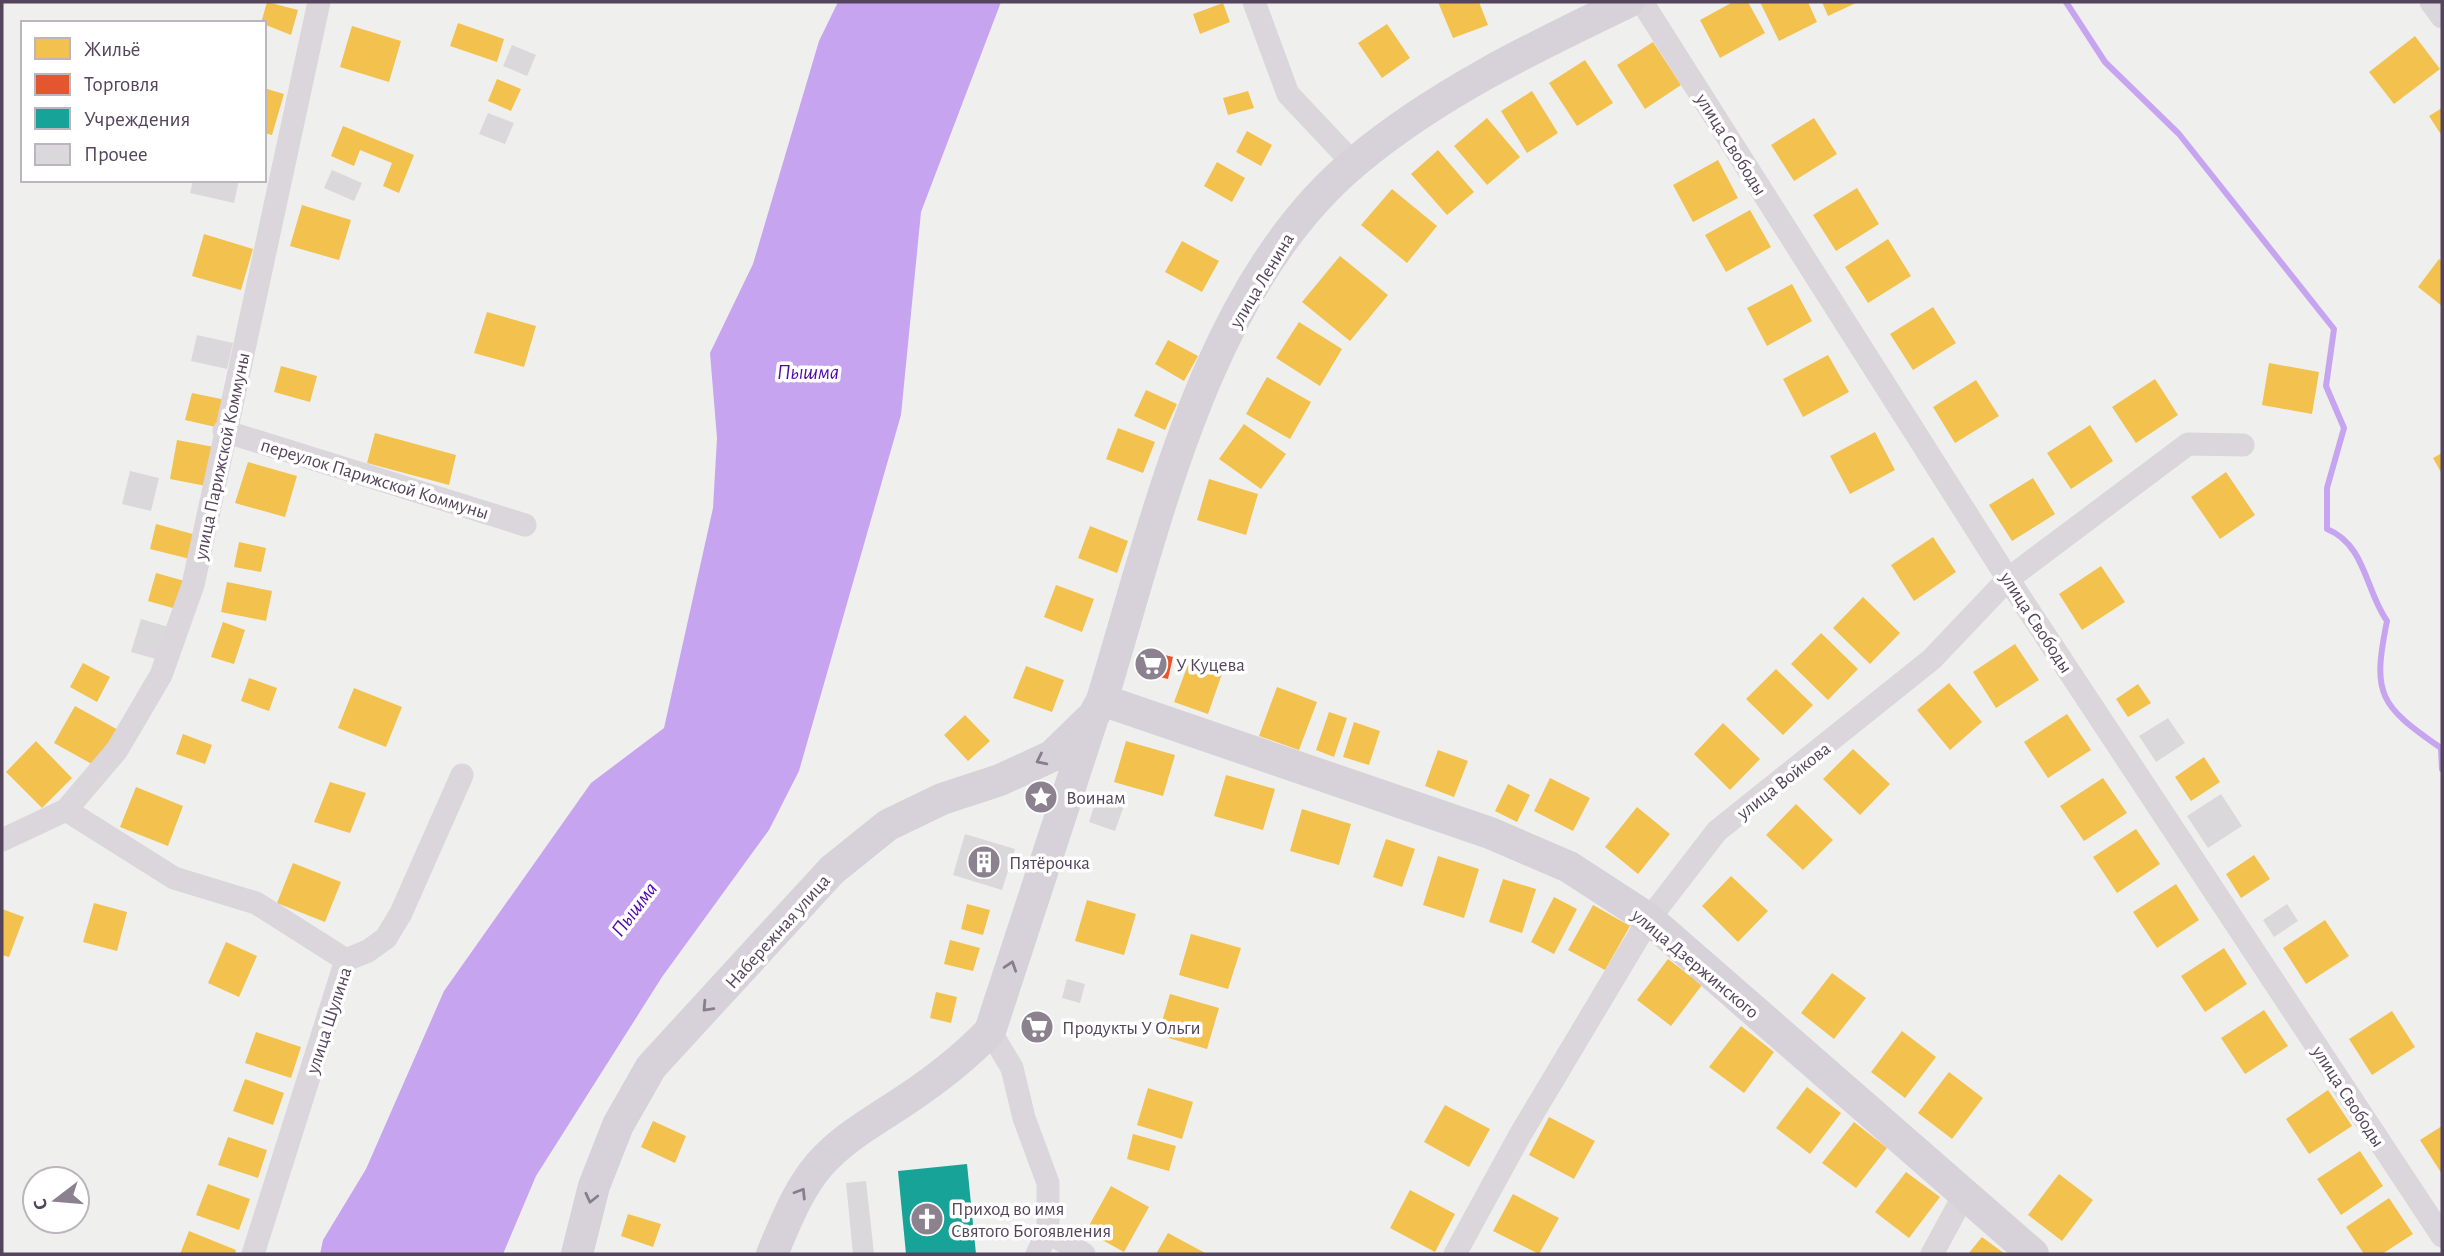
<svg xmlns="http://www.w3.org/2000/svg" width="2444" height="1256" font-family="'Alegreya Sans',sans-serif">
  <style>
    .water { fill: #c6a4ef }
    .homes { fill: #f2c14e }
    .shops { fill: #e4572e }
    .public { fill: #17a398 }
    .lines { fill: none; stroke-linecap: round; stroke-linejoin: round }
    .stream { stroke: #c6a4ef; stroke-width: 6 }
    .building { fill: #dad8da }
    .street { stroke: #dad6db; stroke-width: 23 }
    .secondary { stroke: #d7d2d9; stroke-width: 32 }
    .oneway { stroke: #897d8e }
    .labels { text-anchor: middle; stroke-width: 7; stroke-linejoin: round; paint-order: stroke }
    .street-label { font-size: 19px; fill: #55455c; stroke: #fff }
    .poi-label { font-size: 19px; fill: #55455c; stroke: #fff; text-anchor: start }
    .water-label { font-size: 21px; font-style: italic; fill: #5105af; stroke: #fff }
  </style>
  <rect width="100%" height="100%" fill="#eff0ee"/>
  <path class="water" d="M838,2H1001L921,212L901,415L799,771L769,830L662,977L536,1176L503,1254H320L323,1240L366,1169L444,991L591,783L664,728L713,508L717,438L710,353L753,264L819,41Z"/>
  <path class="homes" d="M267,2L298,10L291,35L261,23Z
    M1438,2H1479L1488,25L1453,38Z
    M1733,2H1748L1765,33L1720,58L1700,20Z
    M1760,2H1808L1817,22L1779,41Z
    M1822,2H1858L1828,16Z
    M1223,3L1230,22L1200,34L1193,14Z
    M458,23L504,39L497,62L450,46Z
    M1387,24L1410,58L1382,78L1358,43Z
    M352,26L401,41L389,82L340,67Z
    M2415,36L2440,69L2394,104L2369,72Z
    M1653,42L1681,85L1645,109L1617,65Z
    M1585,60L1613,103L1577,126L1549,83Z
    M497,79L521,89L511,111L488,101Z
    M264,88L284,94L272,135L264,133Z
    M1248,91L1254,108L1228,115L1223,98Z
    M1532,91L1558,133L1527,153L1501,111Z
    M2442,108V136L2429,116Z
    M1487,118L1520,157L1487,185L1454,146Z
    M1814,118L1837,154L1794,181L1771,145Z
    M343,126L414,155L399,193L383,186L392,163L360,150L354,166L331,156Z
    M1247,131L1272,145L1261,166L1236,152Z
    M1438,150L1474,192L1447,215L1411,174Z
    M1718,160L1738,198L1693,222L1673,185Z
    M1217,162L1245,178L1232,202L1204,186Z
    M1857,188L1879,224L1836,251L1813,215Z
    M1392,189L1437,226L1407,263L1361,225Z
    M302,205L351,220L339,260L290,246Z
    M1750,210L1771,247L1726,272L1705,235Z
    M204,234L253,249L241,290L192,276Z
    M1888,239L1911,276L1868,303L1845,267Z
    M1182,241L1219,261L1202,292L1165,272Z
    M1340,256L1388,295L1350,341L1302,302Z
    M2439,259L2442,262V306L2418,287Z
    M1792,284L1812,321L1767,346L1747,308Z
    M1933,307L1956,343L1913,370L1890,334Z
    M487,312L536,326L524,367L474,353Z
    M1299,322L1342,349L1320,386L1276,358Z
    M1168,340L1198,356L1184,381L1155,364Z
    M1828,355L1849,392L1803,417L1783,379Z
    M2269,363L2319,372L2312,414L2262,405Z
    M281,366L317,376L310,402L274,392Z
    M1267,377L1311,402L1290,439L1246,414Z
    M2155,379L2178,415L2136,443L2112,407Z
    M1976,380L1999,416L1955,443L1933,407Z
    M1146,390L1177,404L1165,430L1134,416Z
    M192,393L226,400L220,428L185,420Z
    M1244,424L1286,454L1261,489L1219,459Z
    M2090,425L2113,461L2071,489L2047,453Z
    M1118,428L1155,442L1143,473L1106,459Z
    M1875,432L1895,470L1850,494L1830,456Z
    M375,433L456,455L449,485L367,463Z
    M177,440L214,447L206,486L170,479Z
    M2442,453V474L2433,458Z
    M248,462L297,476L285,517L235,503Z
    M2226,472L2255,515L2220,539L2191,497Z
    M2033,478L2055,514L2012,541L1989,505Z
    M1209,479L1258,494L1246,535L1197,520Z
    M156,524L200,536L194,560L150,549Z
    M1090,526L1128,541L1117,573L1078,558Z
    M1933,537L1956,572L1914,601L1891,565Z
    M239,542L266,548L261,572L234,567Z
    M2101,566L2125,602L2082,630L2059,594Z
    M156,573L188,582L180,610L148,601Z
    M227,582L272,591L266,621L221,612Z
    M1056,585L1094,599L1082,632L1044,617Z
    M1863,597L1900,633L1870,664L1833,628Z
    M223,622L245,630L234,664L211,657Z
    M1821,633L1858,669L1828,700L1791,664Z
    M2015,644L2039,680L1996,708L1973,672Z
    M1189,662L1222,674L1208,714L1174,702Z
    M83,663L110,677L97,702L70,687Z
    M1026,666L1064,680L1052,712L1013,698Z
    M1776,669L1813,705L1783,735L1746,699Z
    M249,678L277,688L269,711L241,701Z
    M1949,683L1982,722L1950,750L1917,710Z
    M2138,684L2151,703L2128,717L2116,699Z
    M1277,687L1317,702L1299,750L1259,736Z
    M354,688L402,707L386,747L338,728Z
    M75,706L120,731L99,768L54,743Z
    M1329,712L1347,718L1334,757L1316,750Z
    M2067,714L2091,750L2048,778L2024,742Z
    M965,715L990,741L968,761L944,735Z
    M1354,722L1380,731L1369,765L1343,757Z
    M1723,723L1760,759L1730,790L1694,754Z
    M183,734L212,745L205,764L176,754Z
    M36,741L72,778L42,808L6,772Z
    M1126,741L1175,755L1163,796L1114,782Z
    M1853,749L1890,784L1860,815L1823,779Z
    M1438,750L1468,761L1454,797L1425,786Z
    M2204,757L2220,782L2191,801L2175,777Z
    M1226,775L1275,789L1263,830L1214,816Z
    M1550,778L1590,798L1573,831L1534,811Z
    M2103,778L2127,813L2084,841L2060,806Z
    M330,782L366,793L350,833L314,822Z
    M1508,784L1530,795L1517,822L1495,811Z
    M136,787L183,806L168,846L120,827Z
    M1796,804L1833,840L1803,870L1766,835Z
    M1637,807L1670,834L1638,874L1605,847Z
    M1302,809L1351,824L1339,865L1290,851Z
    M2136,829L2160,864L2117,893L2093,857Z
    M1386,839L1415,849L1402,887L1373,877Z
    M2254,855L2270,879L2241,898L2226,874Z
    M1438,856L1479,869L1464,918L1423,905Z
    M293,863L341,882L325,922L277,903Z
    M1731,876L1768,911L1738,942L1702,906Z
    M1503,879L1536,889L1522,933L1489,922Z
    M2176,884L2199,920L2157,948L2133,912Z
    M1554,897L1577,909L1554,954L1531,942Z
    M1087,900L1136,914L1124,955L1075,941Z
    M94,903L127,912L117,951L83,942Z
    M967,904L990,910L983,935L961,929Z
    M1593,905L1630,926L1605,970L1568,950Z
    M2,909L24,917L9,957L2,955Z
    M2325,920L2349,956L2306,984L2283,948Z
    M1191,934L1241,948L1228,989L1179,975Z
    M950,940L980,948L973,971L944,964Z
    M226,942L257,956L239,997L208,983Z
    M2224,948L2247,984L2205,1012L2181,976Z
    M1668,959L1702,985L1671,1026L1637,1000Z
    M1832,973L1866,998L1834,1039L1801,1013Z
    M936,992L957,997L951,1023L930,1018Z
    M1170,994L1219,1008L1207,1049L1158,1035Z
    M2264,1010L2288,1046L2245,1074L2221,1038Z
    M2392,1011L2415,1047L2372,1075L2349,1039Z
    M1033,1015L1047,1020L1041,1042L1026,1038Z
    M1741,1026L1774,1052L1744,1093L1709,1067Z
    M1902,1031L1936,1057L1905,1098L1871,1072Z
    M256,1032L301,1047L291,1078L245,1063Z
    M1949,1072L1983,1098L1952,1139L1918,1113Z
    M245,1079L284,1093L273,1125L233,1111Z
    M1807,1087L1841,1113L1810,1154L1776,1128Z
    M1148,1088L1193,1102L1182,1139L1137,1125Z
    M2328,1090L2352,1126L2309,1154L2286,1119Z
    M1445,1105L1490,1129L1469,1167L1424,1142Z
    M1549,1117L1595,1141L1574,1179L1529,1155Z
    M653,1121L686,1136L675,1163L641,1147Z
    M1854,1122L1887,1148L1856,1188L1822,1163Z
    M2442,1126V1174L2420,1140Z
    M1133,1134L1176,1146L1169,1171L1127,1159Z
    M228,1137L267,1150L258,1178L218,1165Z
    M2360,1151L2383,1186L2341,1215L2317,1179Z
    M1906,1172L1940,1197L1909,1238L1875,1212Z
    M2059,1174L2093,1200L2062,1241L2028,1215Z
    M208,1184L250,1199L239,1230L196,1215Z
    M1111,1186L1149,1207L1124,1252L1086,1231Z
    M1410,1190L1455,1214L1435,1252L1390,1228Z
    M1513,1194L1559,1218L1539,1254L1493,1231Z
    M2389,1198L2413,1234L2382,1254H2364L2346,1227Z
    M628,1214L661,1224L653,1247L621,1236Z
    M189,1231L236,1250L235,1254H180Z
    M1168,1233L1207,1254H1156Z
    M1982,1237L2005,1254H1968Z"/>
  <path class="shops" d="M1148,651L1173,657L1168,679L1143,673Z"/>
  <path class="public" d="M967,1164L976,1254H906L898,1171Z"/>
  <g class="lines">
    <path class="stream" d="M2066,2L2105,62L2179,134L2334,329L2326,386L2344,428L2327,488V529C2366,545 2365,590 2387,621C2372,695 2379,705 2441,748L2442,769"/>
  </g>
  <path class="building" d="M512,45L536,55L527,76L503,66Z
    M488,113L514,123L505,144L479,134Z
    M332,170L362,183L354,201L324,188Z
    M193,180H239L234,203L190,193Z
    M197,335L233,343L227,369L191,361Z
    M130,471L159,478L151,511L122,504Z
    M141,619L172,628L163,661L131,652Z
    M2168,718L2185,743L2156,762L2139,736Z
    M1098,794L1125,803L1115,831L1089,822Z
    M2221,794L2242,826L2208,848L2187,816Z
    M965,834L1015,849L1002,890L953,875Z
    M2287,904L2298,921L2274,937L2263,920Z
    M1067,979L1085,984L1080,1003L1062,998Z
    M866,1181L874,1254H853L846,1183Z"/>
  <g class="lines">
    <path class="street" d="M1254,2L1288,94L1353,163
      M1642,2L2008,579L2442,1236
      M2431,2L2442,17
      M224,431L525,525
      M66,810L174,878L256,903L346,960
      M2,840L66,810L117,750L161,675L193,585L319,2
      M990,1031L1012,1068L1024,1118L1048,1183V1232L1037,1254
      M1048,1232L1084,1254
      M253,1254L346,960L368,951L386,938L401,913L462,775
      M1455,1254L1520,1135L1649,919L1717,831L1932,659L2008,579L2188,444L2243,445
      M1932,1254L1964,1195"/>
    <path class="secondary" d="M1102,700L1490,833L1569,867L1649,919L2033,1254
      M577,1254L594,1186L618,1125L651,1067L832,870L888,825L942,799L1000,780L1052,756L1089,720
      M772,1254C785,1224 798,1189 820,1164C845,1136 876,1120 907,1099C937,1079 965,1057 990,1031L1093,717L1102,700C1157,521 1206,286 1355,162C1436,94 1534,47 1628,2"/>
  </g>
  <defs><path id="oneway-chevron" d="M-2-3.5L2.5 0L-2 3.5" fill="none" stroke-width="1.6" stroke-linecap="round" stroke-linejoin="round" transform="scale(1.75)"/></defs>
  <g class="oneway">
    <use href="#oneway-chevron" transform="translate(1041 760) rotate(154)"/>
    <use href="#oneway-chevron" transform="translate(1011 966) rotate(-72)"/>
    <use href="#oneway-chevron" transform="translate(707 1007) rotate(133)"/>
    <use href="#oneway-chevron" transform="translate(801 1193) rotate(-58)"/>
    <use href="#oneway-chevron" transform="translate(591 1198) rotate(103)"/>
  </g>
  <defs>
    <symbol id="supermarket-disc" viewBox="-11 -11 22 22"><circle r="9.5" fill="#8b818f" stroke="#fff"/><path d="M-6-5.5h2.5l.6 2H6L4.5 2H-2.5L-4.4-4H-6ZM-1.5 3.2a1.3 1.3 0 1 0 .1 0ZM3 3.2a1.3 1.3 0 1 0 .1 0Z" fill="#fff"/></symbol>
    <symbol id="sight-disc" viewBox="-11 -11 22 22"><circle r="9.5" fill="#8b818f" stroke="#fff"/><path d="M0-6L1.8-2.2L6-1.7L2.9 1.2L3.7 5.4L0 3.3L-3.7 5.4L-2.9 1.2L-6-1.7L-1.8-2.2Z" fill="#fff"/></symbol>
    <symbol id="building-disc" viewBox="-11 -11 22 22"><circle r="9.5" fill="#8b818f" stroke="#fff"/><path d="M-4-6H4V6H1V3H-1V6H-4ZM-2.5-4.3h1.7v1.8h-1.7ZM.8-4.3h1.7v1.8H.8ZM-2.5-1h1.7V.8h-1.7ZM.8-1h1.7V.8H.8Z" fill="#fff"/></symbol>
    <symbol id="church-disc" viewBox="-11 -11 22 22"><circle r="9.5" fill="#8b818f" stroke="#fff"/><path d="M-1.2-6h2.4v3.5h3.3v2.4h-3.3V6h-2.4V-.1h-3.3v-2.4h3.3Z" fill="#fff"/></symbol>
  </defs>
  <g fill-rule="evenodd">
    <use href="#supermarket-disc" x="1132" y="645" width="38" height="38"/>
    <use href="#sight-disc" x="1022" y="778" width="38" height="38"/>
    <use href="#building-disc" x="965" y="843" width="38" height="38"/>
    <use href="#supermarket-disc" x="1018" y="1008" width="38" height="38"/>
    <use href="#church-disc" x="908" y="1200" width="38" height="38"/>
  </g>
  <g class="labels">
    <g class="street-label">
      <text transform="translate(1732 144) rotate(58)" y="7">улица Свободы</text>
      <text transform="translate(1261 280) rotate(-59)" y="7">улица Ленина</text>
      <text transform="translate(221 456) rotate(-78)" y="7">улица Парижской Коммуны</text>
      <text transform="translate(375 478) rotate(17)" y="7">переулок Парижской Коммуны</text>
      <text transform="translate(2037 622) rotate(57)" y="7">улица Свободы</text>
      <text transform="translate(1783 780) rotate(-38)" y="7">улица Войкова</text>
      <text transform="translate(777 931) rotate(-48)" y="7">Набережная улица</text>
      <text transform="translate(1696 963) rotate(40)" y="7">улица Дзержинского</text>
      <text transform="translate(328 1020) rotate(-72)" y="7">улица Шулина</text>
      <text transform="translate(2349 1096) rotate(57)" y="7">улица Свободы</text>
    </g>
    <g class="poi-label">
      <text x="1176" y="671">У Куцева</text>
      <text x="1066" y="804">Воинам</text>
      <text x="1009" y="869">Пятёрочка</text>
      <text x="1062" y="1034">Продукты У Ольги</text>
      <text x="951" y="1215">Приход во имя<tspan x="951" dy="22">Святого Богоявления</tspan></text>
    </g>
    <g class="water-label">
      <text x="808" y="379">Пышма</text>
      <text transform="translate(634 909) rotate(-53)" y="7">Пышма</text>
    </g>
  </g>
  <rect width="2444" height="1256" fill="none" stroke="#55455c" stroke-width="7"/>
  <rect x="21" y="21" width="245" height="161" fill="#ffffff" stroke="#bbb5be" stroke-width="2"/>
  <rect x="35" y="38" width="35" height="21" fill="#f2c14e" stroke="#bbb5be" stroke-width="2"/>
  <text x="84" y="56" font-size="21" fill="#55455c">Жильё</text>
  <rect x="35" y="74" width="35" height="21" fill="#e4572e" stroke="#bbb5be" stroke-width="2"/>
  <text x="84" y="91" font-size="21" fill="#55455c">Торговля</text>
  <rect x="35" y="108" width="35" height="21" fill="#17a398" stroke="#bbb5be" stroke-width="2"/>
  <text x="84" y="126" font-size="21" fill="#55455c">Учреждения</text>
  <rect x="35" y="144" width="35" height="21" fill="#dad8da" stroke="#bbb5be" stroke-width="2"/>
  <text x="84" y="161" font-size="21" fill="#55455c">Прочее</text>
  <g transform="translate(56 1200) rotate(254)"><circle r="33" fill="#ffffff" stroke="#bbb5be" stroke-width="2"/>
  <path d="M0-5L12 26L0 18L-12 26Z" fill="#8b818f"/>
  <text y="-10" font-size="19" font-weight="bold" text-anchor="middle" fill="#55455c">С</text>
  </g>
</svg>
